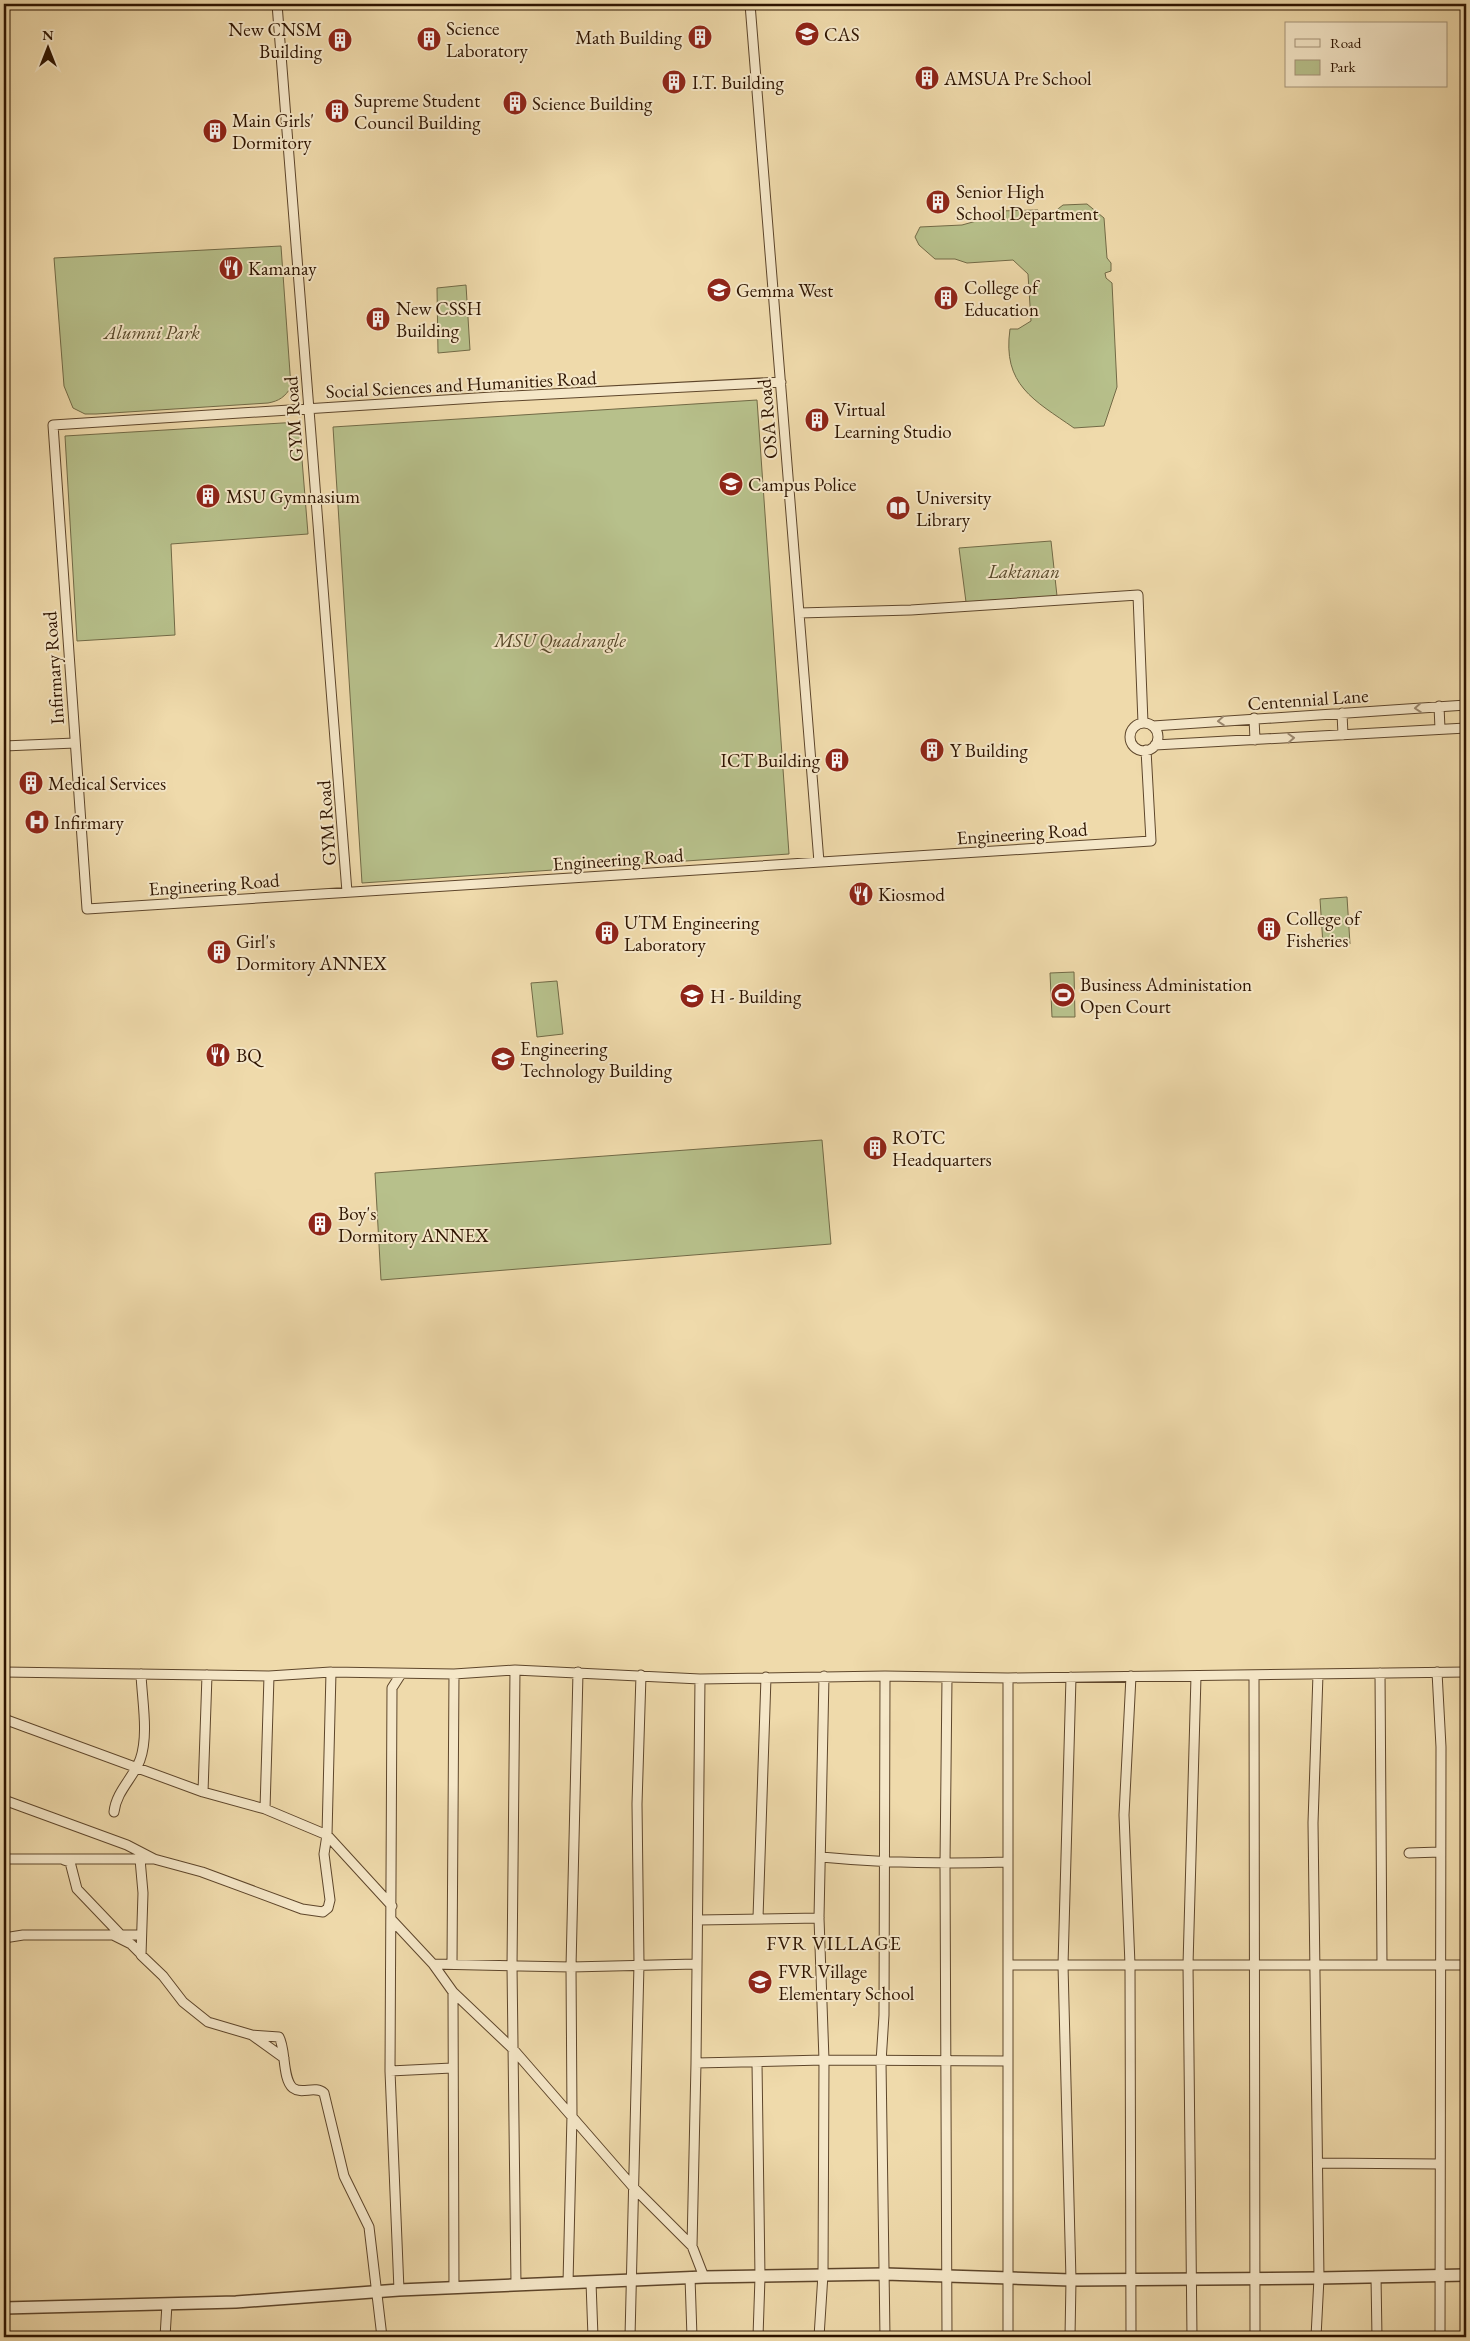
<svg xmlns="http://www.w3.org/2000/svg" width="1470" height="2341" font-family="'EB Garamond',serif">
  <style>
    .green { fill: #b7c08b; stroke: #726a46 }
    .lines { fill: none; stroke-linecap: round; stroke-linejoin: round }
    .minor-casing { stroke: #5e462b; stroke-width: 11 }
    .tertiary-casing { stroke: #5e462b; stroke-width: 14 }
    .minor { stroke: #f5e7c8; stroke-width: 9 }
    .tertiary { stroke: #f5e7c8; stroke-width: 11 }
    .oneway { stroke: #9b886e }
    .labels { text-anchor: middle; stroke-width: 4; stroke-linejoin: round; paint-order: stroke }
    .poi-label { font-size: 19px; fill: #2e1400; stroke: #f5e7c8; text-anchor: start }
    .park-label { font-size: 19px; font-style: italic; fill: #57482a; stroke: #f5e7c8 }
    .street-label { font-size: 19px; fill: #2e1400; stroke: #f5e7c8 }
    .neighbourhood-label { font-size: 20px; letter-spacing: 1px; fill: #2e1400; stroke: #f5e7c8 }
  </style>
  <rect width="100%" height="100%" fill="#efdaab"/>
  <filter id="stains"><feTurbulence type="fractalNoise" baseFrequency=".004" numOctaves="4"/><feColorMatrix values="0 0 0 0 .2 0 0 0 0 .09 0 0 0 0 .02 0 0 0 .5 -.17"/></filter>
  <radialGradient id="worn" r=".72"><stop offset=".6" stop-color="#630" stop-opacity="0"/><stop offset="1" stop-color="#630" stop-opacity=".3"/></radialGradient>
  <path class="green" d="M1087,204L1104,218L1107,258L1111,263V271L1105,273L1106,278L1112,283L1117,387L1104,426L1074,428C1034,400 1002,385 1010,329H1018L1031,321L1028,274L1013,260L967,263L955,259H935L919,245L915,237L920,227L962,225L980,220L998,211L1038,210L1041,215H1050L1063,205Z
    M281,246L291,387C285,397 279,401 268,403L96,414H85L73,408L64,386L54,258Z
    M466,285L470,350L438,353L437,288Z
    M757,400L789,854L362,883L333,427Z
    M299,422L308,534L171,544L175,635L77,641L65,436Z
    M1051,541L1057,596L966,602L959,548Z
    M1347,897L1350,944L1323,945L1320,899Z
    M1074,972L1075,1017H1052L1050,973Z
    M557,981L563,1034L537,1037L531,983Z
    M822,1140L831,1244L381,1280L375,1173Z"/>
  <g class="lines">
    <defs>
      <path id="minor" d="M277,4L347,892
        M750,4L819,862
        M781,382L492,397L53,425L87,909L1151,841L1146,750
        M799,613L911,610L1138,595L1143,723
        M1439,706L1440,729
        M1342,713L1343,735
        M1254,718L1255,740
        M1130 737a14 14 0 1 1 28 0a14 14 0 1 1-28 0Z
        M1153,726L1466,705
        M1155,745L1466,728
        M4,746L75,743
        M515,1670L512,1966L516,2284
        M4,1672L269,1676L331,1672L454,1674L515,1670L700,1679L885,1676L1008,1678L1466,1672
        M1437,1672L1441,1747L1440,2337
        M1380,1673L1382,1965
        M1254,1675L1255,2337
        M885,1676L884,2015L881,2062L885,2337
        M947,1678L945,1864L947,2337
        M700,1679L696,2063L692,2246L704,2277
        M4,1719L203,1792L265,1809L327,1835L392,1906
        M203,1792L207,1675
        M4,1800L127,1845L154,1859
        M265,1809L269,1676
        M114,1812C116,1792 133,1778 140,1760C149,1735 142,1700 141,1674
        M1409,1853L1440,1852
        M821,1857C883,1863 944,1864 1007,1862
        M4,1859H154L202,1872L302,1909L323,1912L328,1908L330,1900L324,1854L327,1835L331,1672
        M140,1859L143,1893L141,1955L163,1976L183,2002L208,2022L252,2035L279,2037C286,2049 282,2079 293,2088C302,2095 315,2085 324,2093L344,2176L369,2227L382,2337
        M64,1860L70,1862L77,1889L120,1934
        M758,1918L766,1677
        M391,1919L433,1964L453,1992L513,2049L634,2188L692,2246
        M698,1920L819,1918
        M113,1935L131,1944L141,1954
        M4,1938L23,1935H140
        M452,1963L454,1674
        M433,1964L571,1967L696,1964
        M1009,1965H1466
        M453,1992L454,2288
        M252,2035L284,2058
        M696,2063L824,2060L1008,2061
        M757,2063L760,2277L758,2337
        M390,2071L452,2068
        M1318,2163L1439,2164
        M690,2277L692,2337
        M1376,2277L1377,2337
        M591,2282L593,2337
        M568,2283L572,2115L571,1967L578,1672
        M399,2290L390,2071L392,1688L401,1674
        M165,2337L167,2304
        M630,2337L639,1964L637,1804L641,1675
        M819,2337L823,2274L824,2060L819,1918L824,1676
        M1008,2337V1678
        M1070,2337L1071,2280L1063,1965L1071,1677
        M1131,2337L1130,1965L1124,1815L1131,1676
        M1192,2337L1188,1965L1196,1676
        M1316,2337L1319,2278L1313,1823L1318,1674"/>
      <path id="tertiary" d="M4,2308L236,2302L399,2290L704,2277L885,2274L1071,2280L1319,2278L1466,2275"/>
    </defs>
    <use href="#minor" class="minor-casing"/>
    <use href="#tertiary" class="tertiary-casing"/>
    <use href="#minor" class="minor"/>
    <use href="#tertiary" class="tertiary"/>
  </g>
  <defs><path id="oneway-chevron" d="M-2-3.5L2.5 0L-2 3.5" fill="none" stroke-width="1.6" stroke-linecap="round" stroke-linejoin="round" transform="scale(1.25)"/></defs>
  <g class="oneway">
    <use href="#oneway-chevron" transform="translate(1418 708) rotate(176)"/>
    <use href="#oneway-chevron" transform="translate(1221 721) rotate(176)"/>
    <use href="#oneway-chevron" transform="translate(1291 738) rotate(-3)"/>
  </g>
  <defs>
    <symbol id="university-disc" viewBox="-11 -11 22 22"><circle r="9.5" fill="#8f2418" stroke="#f5e7c8"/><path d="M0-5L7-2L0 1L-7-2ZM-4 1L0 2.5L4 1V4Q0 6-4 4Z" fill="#fff"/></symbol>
    <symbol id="building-disc" viewBox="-11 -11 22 22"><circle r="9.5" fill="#8f2418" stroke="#f5e7c8"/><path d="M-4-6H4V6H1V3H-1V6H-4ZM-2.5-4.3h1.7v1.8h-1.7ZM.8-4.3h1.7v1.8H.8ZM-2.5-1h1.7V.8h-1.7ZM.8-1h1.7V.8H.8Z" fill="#fff"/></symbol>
    <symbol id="restaurant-disc" viewBox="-11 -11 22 22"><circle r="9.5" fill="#8f2418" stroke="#f5e7c8"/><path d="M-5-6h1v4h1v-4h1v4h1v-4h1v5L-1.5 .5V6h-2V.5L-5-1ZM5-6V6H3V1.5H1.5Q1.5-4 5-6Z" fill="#fff"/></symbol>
    <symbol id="library-disc" viewBox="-11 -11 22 22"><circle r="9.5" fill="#8f2418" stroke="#f5e7c8"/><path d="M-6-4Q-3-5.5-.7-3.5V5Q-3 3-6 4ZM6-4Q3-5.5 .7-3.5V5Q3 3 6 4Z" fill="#fff"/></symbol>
    <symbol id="hospital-disc" viewBox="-11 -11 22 22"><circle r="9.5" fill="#8f2418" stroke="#f5e7c8"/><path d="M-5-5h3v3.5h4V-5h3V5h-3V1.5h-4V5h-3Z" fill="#fff"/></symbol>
    <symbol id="stadium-disc" viewBox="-11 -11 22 22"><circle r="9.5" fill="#8f2418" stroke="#f5e7c8"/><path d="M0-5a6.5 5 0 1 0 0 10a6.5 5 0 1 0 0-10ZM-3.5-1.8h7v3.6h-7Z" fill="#fff"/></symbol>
    <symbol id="school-disc" viewBox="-11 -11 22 22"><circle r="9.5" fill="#8f2418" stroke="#f5e7c8"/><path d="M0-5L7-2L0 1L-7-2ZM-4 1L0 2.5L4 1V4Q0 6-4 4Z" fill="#fff"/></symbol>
  </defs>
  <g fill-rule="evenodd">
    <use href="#university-disc" x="793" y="20" width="28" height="28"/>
    <use href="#building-disc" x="686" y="23" width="28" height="28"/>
    <use href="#building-disc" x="415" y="25" width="28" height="28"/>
    <use href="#building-disc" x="326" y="26" width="28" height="28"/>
    <use href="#building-disc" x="913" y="64" width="28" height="28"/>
    <use href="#building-disc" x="660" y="68" width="28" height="28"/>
    <use href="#building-disc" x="501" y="89" width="28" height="28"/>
    <use href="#building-disc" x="323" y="97" width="28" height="28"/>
    <use href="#building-disc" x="201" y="117" width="28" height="28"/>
    <use href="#building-disc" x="924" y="188" width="28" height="28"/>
    <use href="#restaurant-disc" x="217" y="254" width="28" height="28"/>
    <use href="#university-disc" x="705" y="276" width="28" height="28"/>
    <use href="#building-disc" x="932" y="284" width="28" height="28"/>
    <use href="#building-disc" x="364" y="305" width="28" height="28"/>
    <use href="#building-disc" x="803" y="406" width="28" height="28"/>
    <use href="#university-disc" x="717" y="470" width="28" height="28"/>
    <use href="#building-disc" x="194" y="482" width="28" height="28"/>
    <use href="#library-disc" x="884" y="494" width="28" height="28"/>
    <use href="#building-disc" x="918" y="736" width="28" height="28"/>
    <use href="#building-disc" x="823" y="746" width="28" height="28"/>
    <use href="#building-disc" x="17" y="769" width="28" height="28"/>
    <use href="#hospital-disc" x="23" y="808" width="28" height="28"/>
    <use href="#restaurant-disc" x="847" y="880" width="28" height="28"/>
    <use href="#building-disc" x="1255" y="915" width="28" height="28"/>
    <use href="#building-disc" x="593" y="919" width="28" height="28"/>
    <use href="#building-disc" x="205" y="938" width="28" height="28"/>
    <use href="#stadium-disc" x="1049" y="981" width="28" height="28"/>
    <use href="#university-disc" x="678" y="982" width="28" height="28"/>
    <use href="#restaurant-disc" x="204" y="1041" width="28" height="28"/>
    <use href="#university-disc" x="489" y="1045" width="28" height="28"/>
    <use href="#building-disc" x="861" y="1134" width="28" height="28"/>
    <use href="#building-disc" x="306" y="1210" width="28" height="28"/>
    <use href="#school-disc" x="746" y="1968" width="28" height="28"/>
  </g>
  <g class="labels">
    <g class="poi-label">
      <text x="446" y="35">Science<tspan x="446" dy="22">Laboratory</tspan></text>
      <text x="322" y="36" text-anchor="end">New CNSM<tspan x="322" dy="22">Building</tspan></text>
      <text x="824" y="41">CAS</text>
      <text x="682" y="44" text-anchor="end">Math Building</text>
      <text x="944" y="85">AMSUA Pre School</text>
      <text x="692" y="89">I.T. Building</text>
      <text x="354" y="107">Supreme Student<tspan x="354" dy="22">Council Building</tspan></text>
      <text x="532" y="110">Science Building</text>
      <text x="232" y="127">Main Girls'<tspan x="232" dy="22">Dormitory</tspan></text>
      <text x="956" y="198">Senior High<tspan x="956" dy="22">School Department</tspan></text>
      <text x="248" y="275">Kamanay</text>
      <text x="964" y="294">College of<tspan x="964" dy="22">Education</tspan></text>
      <text x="736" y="297">Gemma West</text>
      <text x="396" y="315">New CSSH<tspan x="396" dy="22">Building</tspan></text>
      <text x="834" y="416">Virtual<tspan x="834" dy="22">Learning Studio</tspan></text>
      <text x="748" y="491">Campus Police</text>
      <text x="226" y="503">MSU Gymnasium</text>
      <text x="916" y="504">University<tspan x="916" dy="22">Library</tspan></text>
      <text x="950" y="757">Y Building</text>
      <text x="820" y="767" text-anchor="end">ICT Building</text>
      <text x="48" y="790">Medical Services</text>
      <text x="54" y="829">Infirmary</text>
      <text x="878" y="901">Kiosmod</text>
      <text x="1286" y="925">College of<tspan x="1286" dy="22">Fisheries</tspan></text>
      <text x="624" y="929">UTM Engineering<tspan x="624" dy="22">Laboratory</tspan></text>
      <text x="236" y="948">Girl's<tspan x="236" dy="22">Dormitory ANNEX</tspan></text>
      <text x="1080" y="991">Business Administation<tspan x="1080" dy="22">Open Court</tspan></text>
      <text x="710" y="1003">H - Building</text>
      <text x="520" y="1055">Engineering<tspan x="520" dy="22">Technology Building</tspan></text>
      <text x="236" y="1062">BQ</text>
      <text x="892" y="1144">ROTC<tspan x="892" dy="22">Headquarters</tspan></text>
      <text x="338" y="1220">Boy's<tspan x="338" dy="22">Dormitory ANNEX</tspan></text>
      <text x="778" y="1978">FVR Village<tspan x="778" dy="22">Elementary School</tspan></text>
    </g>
    <g class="park-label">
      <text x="152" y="339">Alumni Park</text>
      <text x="1024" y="578">Laktanan</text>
      <text x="560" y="647">MSU Quadrangle</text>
    </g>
    <g class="street-label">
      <text transform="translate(461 384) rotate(-3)" y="7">Social Sciences and Humanities Road</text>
      <text transform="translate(293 419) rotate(-94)" y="7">GYM Road</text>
      <text transform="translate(767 419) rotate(-95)" y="7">OSA Road</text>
      <text transform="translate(53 668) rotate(-94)" y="7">Infirmary Road</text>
      <text transform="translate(1308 699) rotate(-4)" y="7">Centennial Lane</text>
      <text transform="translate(326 823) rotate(-94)" y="7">GYM Road</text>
      <text transform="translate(1022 833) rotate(-4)" y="7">Engineering Road</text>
      <text transform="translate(618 859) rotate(-4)" y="7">Engineering Road</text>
      <text transform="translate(214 884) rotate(-4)" y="7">Engineering Road</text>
    </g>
    <g class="neighbourhood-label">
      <text x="834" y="1950">FVR VILLAGE</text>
    </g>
  </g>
  <rect width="1470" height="2341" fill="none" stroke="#efdaab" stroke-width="20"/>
  <rect x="5" y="5" width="1460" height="2331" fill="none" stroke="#2e1400" stroke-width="2.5"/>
  <rect x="10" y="10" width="1450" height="2321" fill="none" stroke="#2e1400"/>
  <rect x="1285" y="22" width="162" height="65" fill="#f5e7c8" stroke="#a59378"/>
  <rect x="1295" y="39" width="25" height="8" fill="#f5e7c8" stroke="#a59378"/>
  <text x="1330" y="48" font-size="15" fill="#2e1400">Road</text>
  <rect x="1295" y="60" width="25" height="15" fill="#b7c08b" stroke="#a59378"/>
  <text x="1330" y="72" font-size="15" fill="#2e1400">Park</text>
  <g transform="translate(48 48)" stroke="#f5e7c8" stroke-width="4" paint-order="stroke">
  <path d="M0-4L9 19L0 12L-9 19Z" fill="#2e1400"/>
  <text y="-8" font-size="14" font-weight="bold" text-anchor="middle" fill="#2e1400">N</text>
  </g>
  <rect width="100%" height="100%" filter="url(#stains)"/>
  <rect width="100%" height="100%" fill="url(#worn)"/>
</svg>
